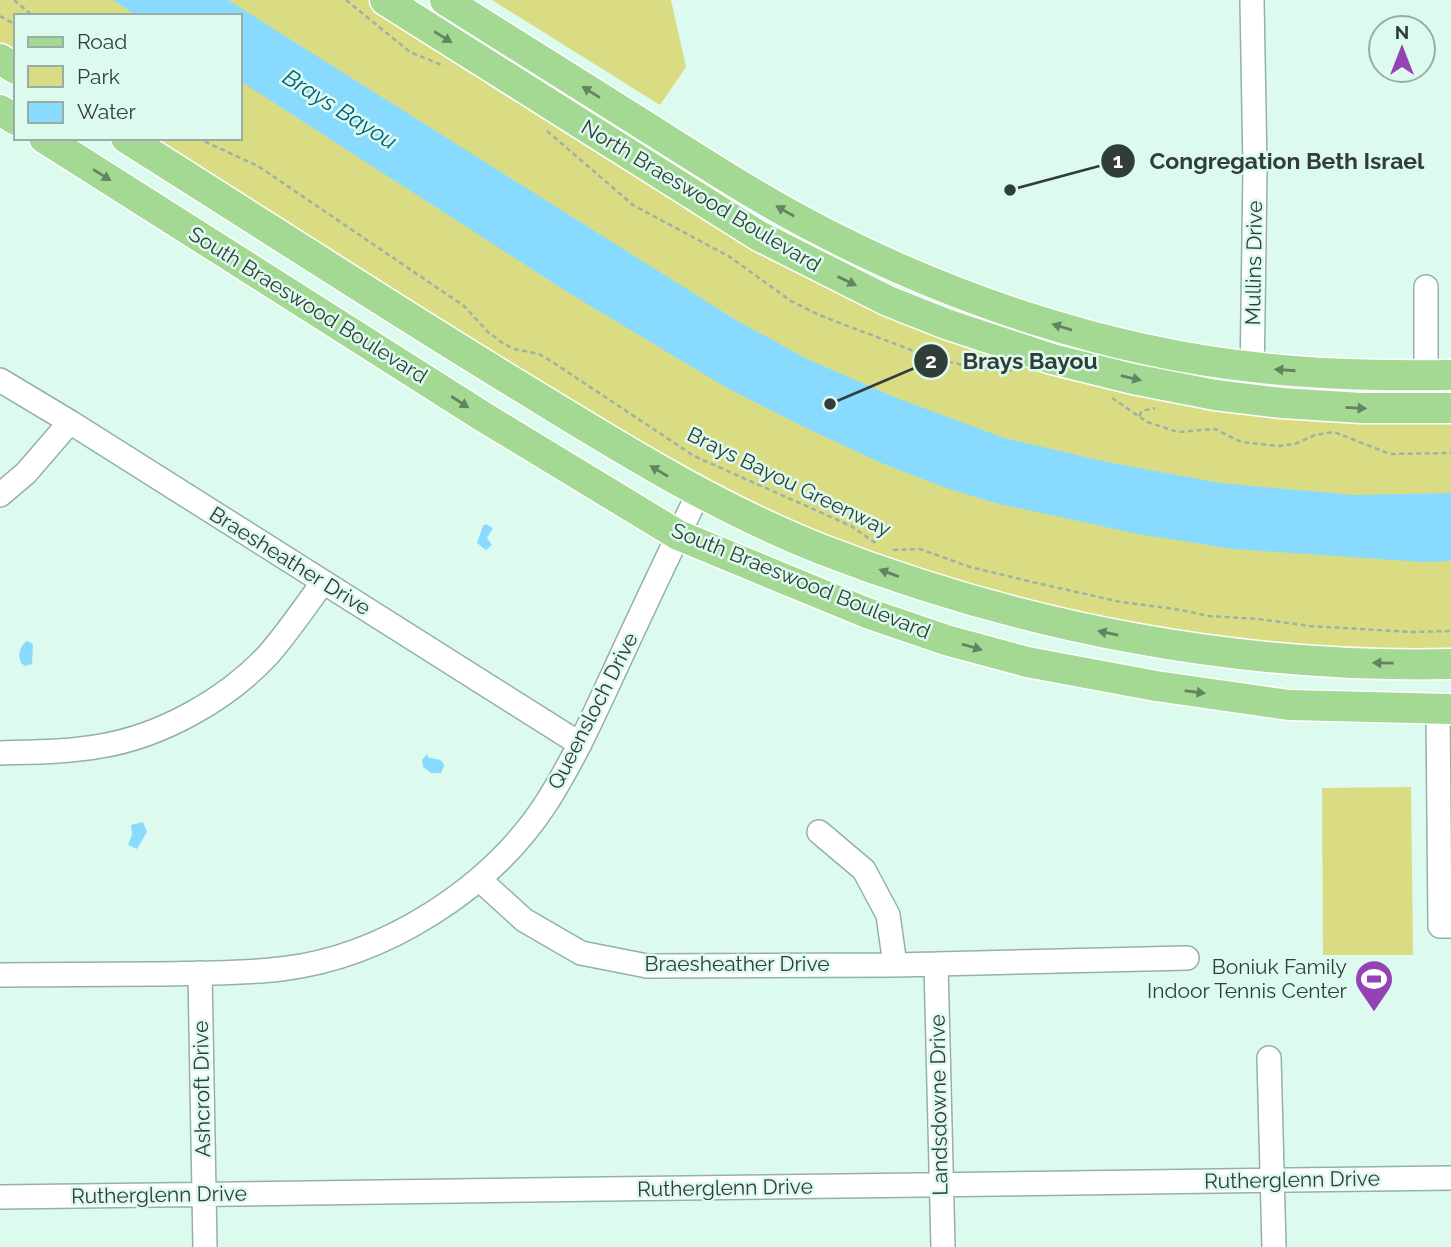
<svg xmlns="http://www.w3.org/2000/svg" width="1451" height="1247" font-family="Raleway,sans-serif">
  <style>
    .green { fill: #dadc84 }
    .water { fill: #88dbfe }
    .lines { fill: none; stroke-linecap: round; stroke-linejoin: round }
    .minor-casing { stroke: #95b1a5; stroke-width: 26 }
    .major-casing { stroke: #fff; stroke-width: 33 }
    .path { stroke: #9bb2a8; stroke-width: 2.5; stroke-dasharray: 5 3.5; stroke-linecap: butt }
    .minor { stroke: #fff; stroke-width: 23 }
    .major { stroke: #a3d992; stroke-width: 30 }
    .oneway { fill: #648360 }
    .labels { text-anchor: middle; stroke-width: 5; stroke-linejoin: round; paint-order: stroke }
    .street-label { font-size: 21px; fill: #313d38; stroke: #ddfaee }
    .poi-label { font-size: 21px; fill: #313d38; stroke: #ddfaee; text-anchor: end }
    .water-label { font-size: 23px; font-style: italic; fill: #00607d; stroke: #ddfaee }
    .leader { fill: none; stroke: #313d38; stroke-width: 2.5 }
    .callout-dot { fill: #313d38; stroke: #ddfaee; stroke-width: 2.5 }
    .mark-label { font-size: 21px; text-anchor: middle; font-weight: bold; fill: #fff }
    .callout-label { font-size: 23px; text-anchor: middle; font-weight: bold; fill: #313d38; stroke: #ddfaee; stroke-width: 5; stroke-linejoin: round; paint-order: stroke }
  </style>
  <rect width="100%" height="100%" fill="#ddfaee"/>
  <path class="green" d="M0,0H371L959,339L1451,418V650C1221,657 986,607 776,514C662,464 558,395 454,328C353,264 252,201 150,138H240V16H16V54L0,44Z
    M492,0H671L686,67L660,105Z
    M1411,787L1413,955H1323L1322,788Z"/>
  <path class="water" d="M113,0H228L736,320L807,359L897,398L1004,438L1107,462L1220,483L1354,495L1451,493V561L1424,562L1233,549L1138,534L995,503L943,487L879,462L808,429L727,388L569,293L240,81V16H137Z
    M486,524L493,528L487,538L492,545L486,550L477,543L483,526Z
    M27,641L33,644L32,664L25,666L21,663C18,655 19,647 27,641Z
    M427,754L429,758C435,759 443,758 444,766L441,773H431L423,767L422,760Z
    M143,822L147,832L137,849L128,845L132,835L131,825Z"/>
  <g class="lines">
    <defs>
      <path id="minor" d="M1252,0L1255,168L1252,382
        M1426,375V287
        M0,380L70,422L580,744
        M0,495L26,473L70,422
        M1438,709L1440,926H1451
        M0,753C34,752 68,752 101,746C162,736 227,699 268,655C288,632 305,607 323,582
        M819,832L864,870L888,915L895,965
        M479,879L524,920L581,953L647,966L895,965L1187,958
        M936,964L943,1247
        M200,973L205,1247
        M0,975C51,975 103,974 154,974C196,973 239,974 281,969C384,957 491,889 547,802C573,761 593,717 613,674C641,613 670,552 699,492
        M1269,1058L1274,1247
        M0,1197L1451,1178"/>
      <path id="major" d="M385,0L759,236L888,301L946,324L1052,359L1133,379L1215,395L1282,403L1361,408H1451
        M445,0C513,43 582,86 650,129C707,165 764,202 825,233C955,300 1107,351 1253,367C1318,375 1386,376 1451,375
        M0,59L16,69
        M0,110L16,120
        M44,138L482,416L678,535L867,613L946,640L1027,662L1156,686L1289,705L1451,709
        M126,138C258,221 388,306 521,387C619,447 716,508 823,550C1022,627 1237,669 1451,664"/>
    </defs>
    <use href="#minor" class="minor-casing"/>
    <use href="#major" class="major-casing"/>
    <path class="path" d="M14,0L33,16
      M346,0L410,52L444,66
      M0,16L16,25
      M547,131L633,205L730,257L791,301L819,315L927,356L978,369L1012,371
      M197,138L258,166L464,306L488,332L501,342L514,349L539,354L554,363L694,456L851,526L877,544
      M1112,398L1147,422L1178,432L1215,429L1241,442L1279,446L1295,444L1315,435L1334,432L1390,454L1451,453
      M1139,416L1142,411L1155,408
      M893,550L920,549L970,567L1032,582L1121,602L1175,609L1209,616L1258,619L1310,626L1411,632L1451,631"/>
    <use href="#minor" class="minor"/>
    <use href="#major" class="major"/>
  </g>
  <defs><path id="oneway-solid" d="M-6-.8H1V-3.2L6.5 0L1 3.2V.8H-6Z" transform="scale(1.75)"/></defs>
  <g class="oneway">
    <use href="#oneway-solid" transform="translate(443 37) rotate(32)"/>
    <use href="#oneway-solid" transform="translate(591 92) rotate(-148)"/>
    <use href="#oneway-solid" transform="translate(102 175) rotate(32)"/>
    <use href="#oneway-solid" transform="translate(785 211) rotate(-150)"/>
    <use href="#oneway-solid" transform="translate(847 281) rotate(26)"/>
    <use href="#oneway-solid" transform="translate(1062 327) rotate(-163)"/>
    <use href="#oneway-solid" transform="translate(1285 370) rotate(-176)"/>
    <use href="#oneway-solid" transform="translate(1131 378) rotate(13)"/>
    <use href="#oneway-solid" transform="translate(460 402) rotate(33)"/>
    <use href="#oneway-solid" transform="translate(1356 408) rotate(3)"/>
    <use href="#oneway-solid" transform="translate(659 471) rotate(-149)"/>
    <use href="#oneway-solid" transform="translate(889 573) rotate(-160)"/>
    <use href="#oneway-solid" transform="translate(1108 633) rotate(-169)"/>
    <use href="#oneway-solid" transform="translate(972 647) rotate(16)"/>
    <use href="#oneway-solid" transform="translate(1383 663) rotate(-179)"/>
    <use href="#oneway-solid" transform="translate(1195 692) rotate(8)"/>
  </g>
  <defs>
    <symbol id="stadium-pin" viewBox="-11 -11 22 30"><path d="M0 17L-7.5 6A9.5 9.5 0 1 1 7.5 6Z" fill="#9343b3" stroke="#ddfaee"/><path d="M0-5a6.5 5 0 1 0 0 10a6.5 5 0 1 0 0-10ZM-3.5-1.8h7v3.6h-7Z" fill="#fff"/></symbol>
  </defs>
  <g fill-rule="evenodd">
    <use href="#stadium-pin" x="1352" y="957" width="44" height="60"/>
  </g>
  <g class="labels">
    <g class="street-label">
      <text transform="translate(701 196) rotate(31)" y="7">North Braeswood Boulevard</text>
      <text transform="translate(1254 263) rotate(-89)" y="7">Mullins Drive</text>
      <text transform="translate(308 305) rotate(32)" y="7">South Braeswood Boulevard</text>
      <text transform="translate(789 482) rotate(26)" y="7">Brays Bayou Greenway</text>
      <text transform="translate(290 561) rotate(32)" y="7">Braesheather Drive</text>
      <text transform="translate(801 581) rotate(22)" y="7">South Braeswood Boulevard</text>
      <text transform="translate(593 711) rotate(-63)" y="7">Queensloch Drive</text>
      <text x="737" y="971">Braesheather Drive</text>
      <text transform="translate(202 1089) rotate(-91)" y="7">Ashcroft Drive</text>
      <text transform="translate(939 1105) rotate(-91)" y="7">Landsdowne Drive</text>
      <text transform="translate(1292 1180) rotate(-1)" y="7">Rutherglenn Drive</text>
      <text transform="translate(725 1188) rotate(-1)" y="7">Rutherglenn Drive</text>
      <text transform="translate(159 1195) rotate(-1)" y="7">Rutherglenn Drive</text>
    </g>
    <g class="poi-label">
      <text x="1347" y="974">Boniuk Family<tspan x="1347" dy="24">Indoor Tennis Center</tspan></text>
    </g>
    <g class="water-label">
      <text transform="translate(340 109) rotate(32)" y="8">Brays Bayou</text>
    </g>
  </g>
  <path class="leader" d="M1010 190L1118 161M830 404L931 361"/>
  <g class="callout-dot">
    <circle cx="1010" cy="190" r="7"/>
    <circle cx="830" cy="404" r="7"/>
    <circle cx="1118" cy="161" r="18"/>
    <circle cx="931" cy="361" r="18"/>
  </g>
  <g class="mark-label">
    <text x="1118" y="168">1</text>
    <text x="931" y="368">2</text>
  </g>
  <g class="callout-label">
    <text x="1287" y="169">Congregation Beth Israel</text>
    <text x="1030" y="369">Brays Bayou</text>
  </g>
  <rect x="14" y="14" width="228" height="126" fill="#ddfaee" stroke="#98aea5" stroke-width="2"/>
  <rect x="28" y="37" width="35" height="10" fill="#a3d992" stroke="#98aea5" stroke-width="2"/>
  <text x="77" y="49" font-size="21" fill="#313d38">Road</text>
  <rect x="28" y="66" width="35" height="21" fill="#dadc84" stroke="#98aea5" stroke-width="2"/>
  <text x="77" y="84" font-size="21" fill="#313d38">Park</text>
  <rect x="28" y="102" width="35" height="21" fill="#88dbfe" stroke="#98aea5" stroke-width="2"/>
  <text x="77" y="119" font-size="21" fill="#313d38">Water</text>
  <g transform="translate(1402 49)"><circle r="33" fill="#ddfaee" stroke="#98aea5" stroke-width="2"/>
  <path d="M0-5L12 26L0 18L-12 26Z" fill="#9343b3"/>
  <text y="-10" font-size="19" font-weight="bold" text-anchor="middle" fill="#313d38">N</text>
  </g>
</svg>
